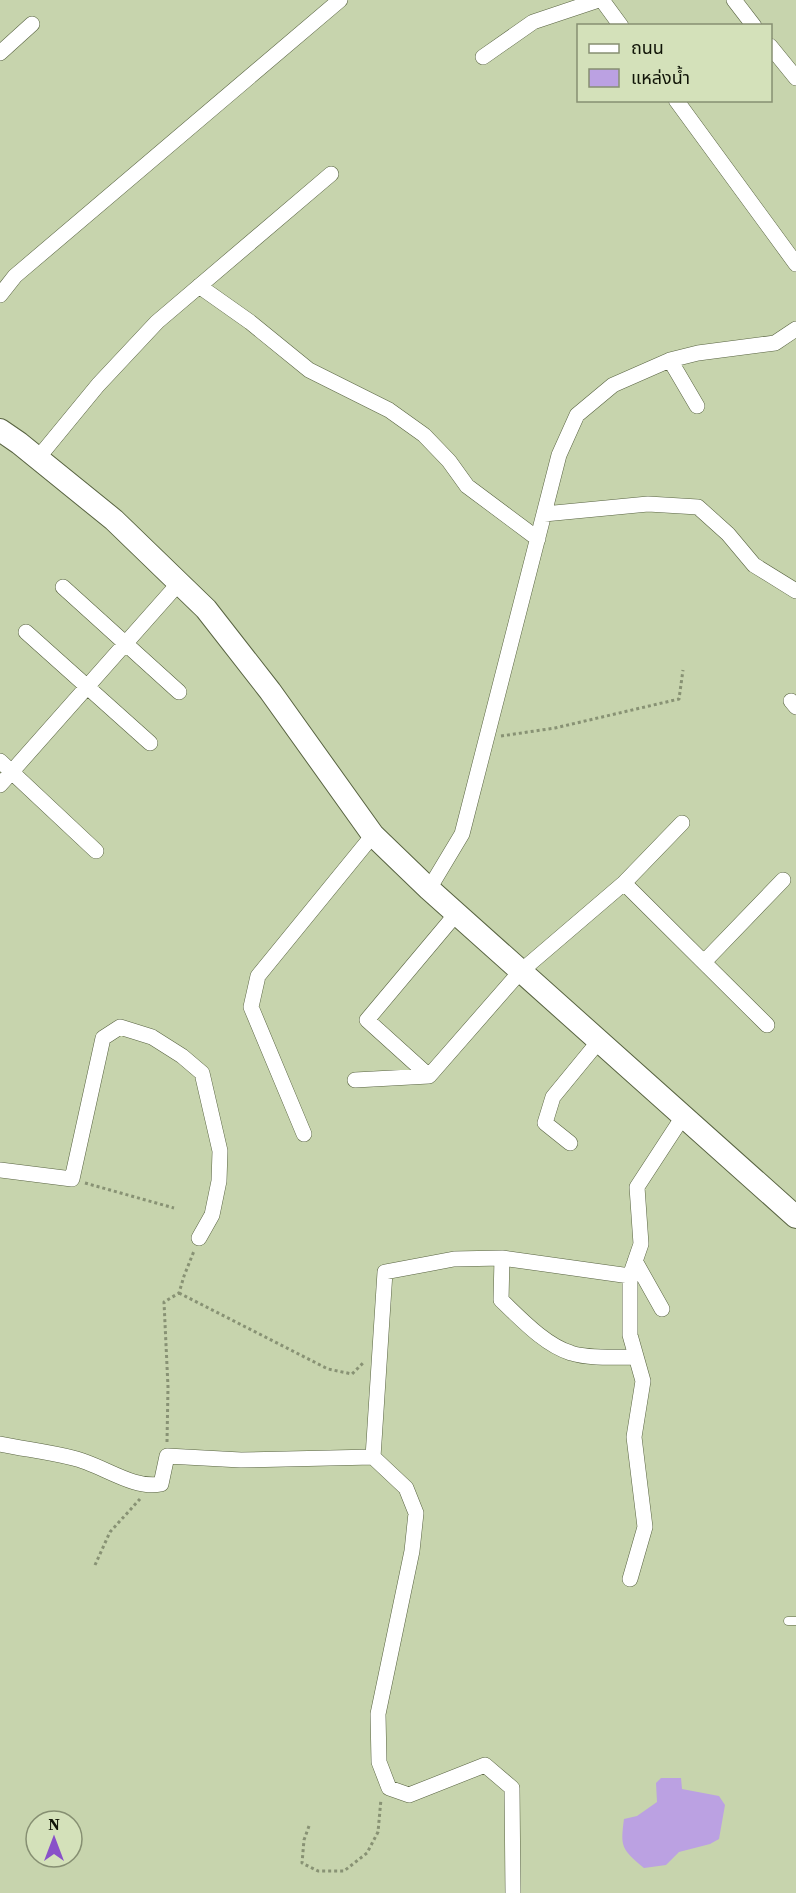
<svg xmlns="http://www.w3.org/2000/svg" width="796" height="1893" font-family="'Source Serif 4','Noto Sans Thai',serif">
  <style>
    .water { fill: #bba1e2 }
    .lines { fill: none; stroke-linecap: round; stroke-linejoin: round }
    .lane-casing { stroke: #586341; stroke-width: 9 }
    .street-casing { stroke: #586341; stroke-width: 16 }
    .secondary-casing { stroke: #586341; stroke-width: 24 }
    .path { stroke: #889274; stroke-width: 3; stroke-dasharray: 3 3; stroke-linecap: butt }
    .lane { stroke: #fff; stroke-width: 8 }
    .street { stroke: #fff; stroke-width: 15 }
    .secondary { stroke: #fff; stroke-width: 22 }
  </style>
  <rect width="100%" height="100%" fill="#c7d4ad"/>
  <path class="water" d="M661,1778H681L682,1789L719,1796L725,1805L719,1839L710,1844L679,1852L666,1865L644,1868C622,1849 620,1848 624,1819L637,1816L657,1802L656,1783Z"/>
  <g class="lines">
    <defs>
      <path id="lane" d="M788,1621H796"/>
      <path id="street" d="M602,0L621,26
        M734,0L754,26
        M770,46L796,78
        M0,53L32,24
        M483,57L533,22L599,0
        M676,100L796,264
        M199,286L250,322L309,370L389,410L424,435L449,461L467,486L538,539
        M0,295L15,276L340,0
        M670,360L697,406
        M38,458L98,385L157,322L331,174
        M544,514L648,504L698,507L728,534L754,565L796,591
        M63,587L179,692
        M26,632L150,743
        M791,701L796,707
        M0,761L96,851
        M0,785L179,583
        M624,883L767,1025
        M429,889L462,834L559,455L577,415L613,385L670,360L698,353L775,343L796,329
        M456,914L367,1020L429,1076L520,972L624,883L682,823
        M704,962L783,880
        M355,1080L429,1076
        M304,1134L251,1007L258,976L373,835
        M570,1143L545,1123L553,1097L599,1041
        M0,1170L72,1179L103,1038L120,1027L152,1037L182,1056L202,1073L220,1151L219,1181L212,1215L199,1238
        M502,1258L501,1300C521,1319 545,1345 571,1353C589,1359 617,1357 636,1357
        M635,1261L662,1309
        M630,1276V1335L643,1381L634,1437L645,1527L630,1579
        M0,1444C24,1449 49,1452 73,1458C101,1464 133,1490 161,1484L167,1456L241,1460L373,1457
        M513,1893L512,1788L485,1765L409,1795L389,1788L379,1762L378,1714L412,1551L416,1513L406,1488L373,1457L385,1272L454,1259L502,1258L630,1276L641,1244L637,1187L684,1115"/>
      <path id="secondary" d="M0,430L19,443L114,520L206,609L270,691L373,835L429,889L796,1217"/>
    </defs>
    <use href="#lane" class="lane-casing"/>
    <use href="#street" class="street-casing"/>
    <use href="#secondary" class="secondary-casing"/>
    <path class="path" d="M501,736L555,728L679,699L683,670
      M85,1183L174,1208
      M179,1293L328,1369L352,1374L364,1362
      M167,1442L168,1387L164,1302L179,1293L184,1276L194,1251
      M95,1565L110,1532L140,1499
      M309,1826L304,1840L302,1863L318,1871H344L367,1853L378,1832L381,1799"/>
    <use href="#lane" class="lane"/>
    <use href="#street" class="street"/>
    <use href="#secondary" class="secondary"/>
  </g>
  <rect x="577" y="24" width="195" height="78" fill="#d4e1ba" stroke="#868f72" stroke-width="1.5"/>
  <rect x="589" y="44" width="30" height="9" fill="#ffffff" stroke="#868f72" stroke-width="1.5"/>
  <text x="631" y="54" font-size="18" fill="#101407">ถนน</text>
  <rect x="589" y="69" width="30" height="18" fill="#bba1e2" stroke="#868f72" stroke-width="1.5"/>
  <text x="631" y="84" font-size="18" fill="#101407">แหล่งน้ำ</text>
  <g transform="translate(54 1839)"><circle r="28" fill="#d4e1ba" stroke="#868f72" stroke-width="1.5"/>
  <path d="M0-4.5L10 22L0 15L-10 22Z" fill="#8951c9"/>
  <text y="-9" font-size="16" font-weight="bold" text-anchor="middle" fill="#101407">N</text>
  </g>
</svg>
